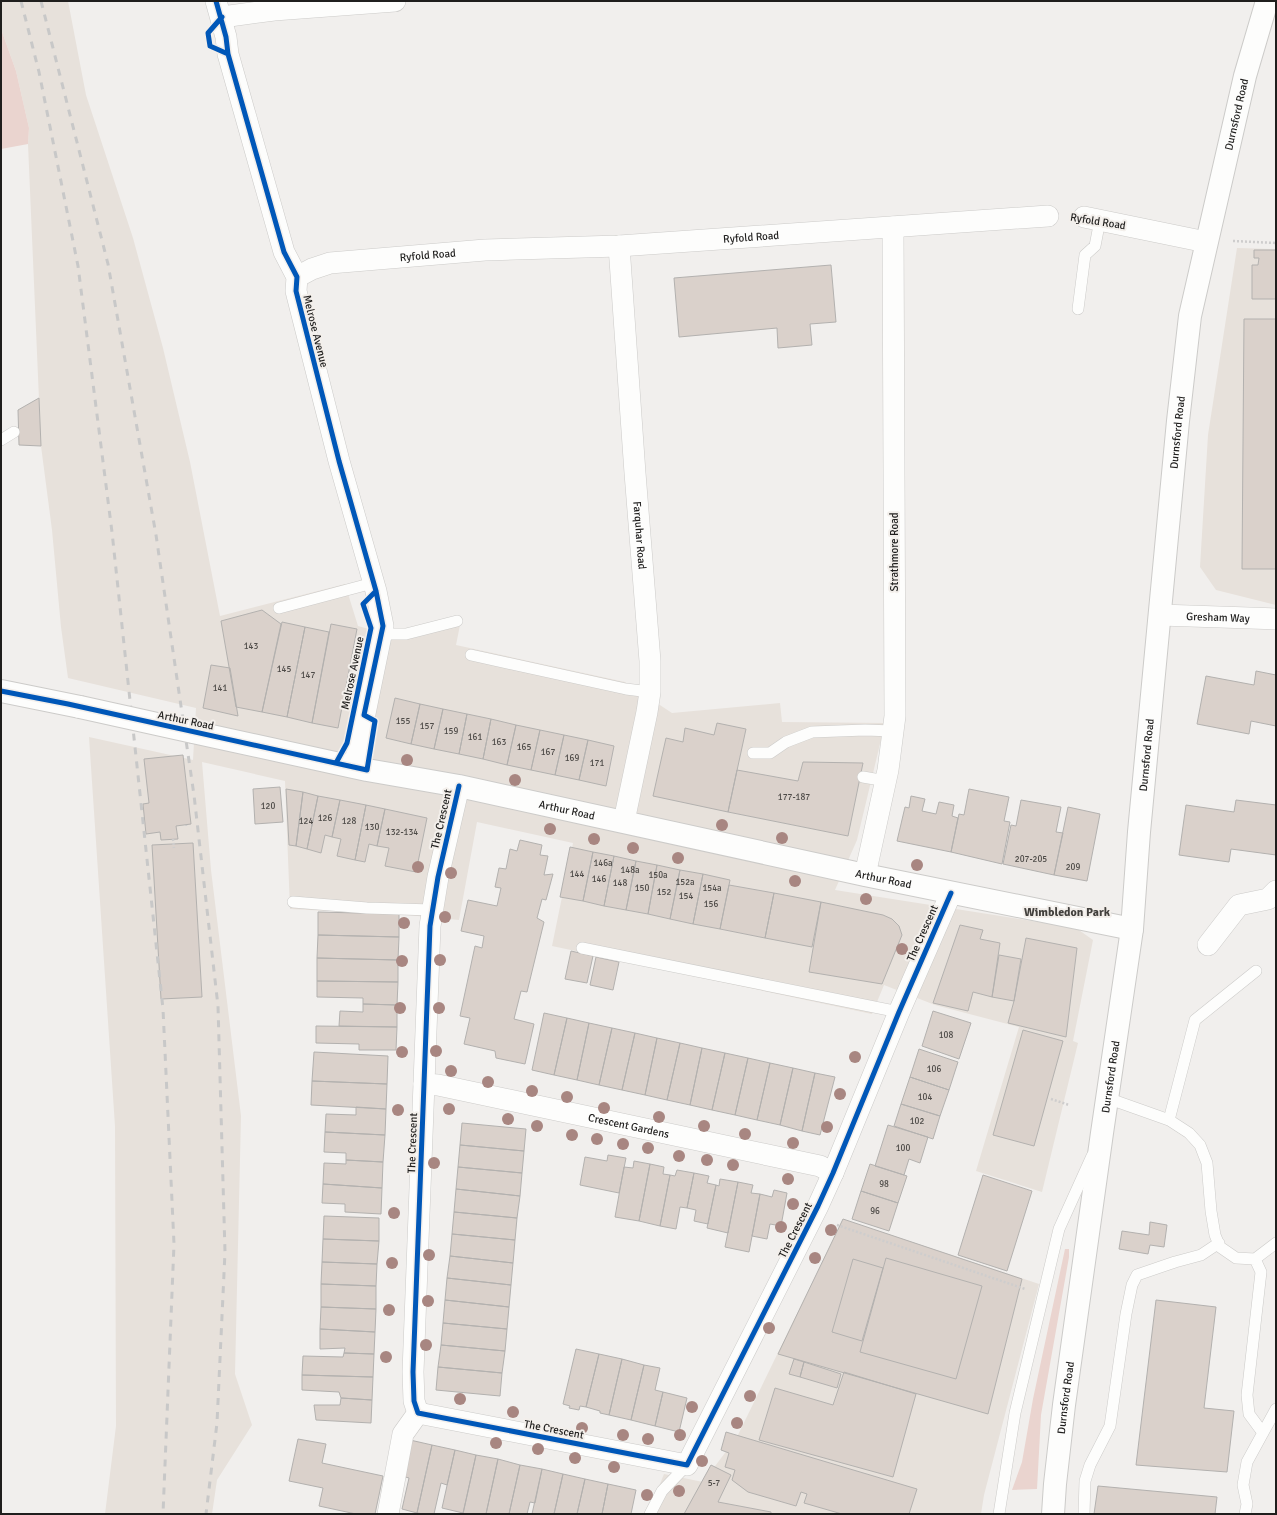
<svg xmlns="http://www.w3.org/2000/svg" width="1277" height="1515" font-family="Signika,sans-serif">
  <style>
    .built { fill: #e7e1db }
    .green { fill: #ead4cf }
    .building { fill: #dad1cb; stroke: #b3b1af }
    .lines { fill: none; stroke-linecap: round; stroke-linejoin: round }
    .lane-casing { stroke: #cccbc9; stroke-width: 12 }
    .street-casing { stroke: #cccbc9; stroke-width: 22 }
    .secondary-casing { stroke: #cccbc9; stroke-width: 24 }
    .primary-casing { stroke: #cccbc9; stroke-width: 24 }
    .path { stroke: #cecdcd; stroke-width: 2.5; stroke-dasharray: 2 2; stroke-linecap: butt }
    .lane { stroke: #fdfdfc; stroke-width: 11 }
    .street { stroke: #fdfdfc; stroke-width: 21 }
    .secondary { stroke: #fdfdfc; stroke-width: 22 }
    .primary { stroke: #fdfdfc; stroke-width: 22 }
    .rail { stroke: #c8c8c8; stroke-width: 3; stroke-dasharray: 7 7; stroke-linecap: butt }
    .secondary-bridge-casing { stroke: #cccbc9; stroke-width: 24; stroke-linecap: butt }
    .secondary-bridge { stroke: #fdfdfc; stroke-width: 22 }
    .cycleway-casing { stroke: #f3efeb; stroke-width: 8 }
    .cycleway { stroke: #0057b8; stroke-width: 5 }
    .tree { fill: #a88681 }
    .labels { text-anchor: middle; stroke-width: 4; stroke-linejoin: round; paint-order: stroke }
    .number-label { font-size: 9px; fill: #4e4b48 }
    .street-label { font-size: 11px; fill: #1f1e1d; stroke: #f3efeb }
    .neighbourhood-label { font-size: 12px; font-weight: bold; fill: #42403d; stroke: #f3efeb }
  </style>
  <rect width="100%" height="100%" fill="#f1efed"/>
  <path class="built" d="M1,1H68L86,95L133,238L163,348L190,462L220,616L345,584L358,626L404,639L460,625L456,645L625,682L672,713L780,703L782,722L885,723L857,840L835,890L1076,928L1093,940L1073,1041L1078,1043L1042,1192L976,1171L1019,1027L935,1005L884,985L872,1014L552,946L573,843L477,822L459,920L407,915L290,909L285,781L202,762L211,870L241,1116L235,1374L252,1425L217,1480L212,1514H105L116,1426L115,1126L89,737L193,760L196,708L68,678L61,627L52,530L41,446L28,144L29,128L16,71L1,29Z
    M1237,248L1276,249V605L1216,590L1200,567L1208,435Z
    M843,1219L1039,1284L984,1495L981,1514H648L664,1474L703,1482L737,1437Z"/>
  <path class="green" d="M1,29L16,71L29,128L28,144L1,149Z
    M1065,1249H1069V1257L1041,1415L1037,1489L1012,1490L1022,1462L1033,1399Z"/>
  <path class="building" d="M1254,250H1276V299H1252V265H1258L1259,258H1254Z
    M831,265L836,322L810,324L812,345L778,348L777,328L679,337L674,278Z
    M1244,319H1276V569H1242Z
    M39,398L41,446L19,445L18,410Z
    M262,610L281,624L262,712L236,707L221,621Z
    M282,622L305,627L287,717L262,712Z
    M331,624L357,629L338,728L312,723Z
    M305,627L329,632L312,723L287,717Z
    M211,665L230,668L238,716L203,708Z
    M1256,671L1276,675V726L1251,721L1249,734L1197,724L1206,676L1254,685Z
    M395,698L420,704L411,744L386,738Z
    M420,704L443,709L434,749L411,744Z
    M443,709L467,714L459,754L434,749Z
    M467,714L491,719L483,759L459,754Z
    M491,719L516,725L507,765L483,759Z
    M717,723L746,729L728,812L653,796L666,738L683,742L685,728L714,735Z
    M516,725L540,730L531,770L507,765Z
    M540,730L564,735L555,775L531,770Z
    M564,735L588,740L579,780L555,775Z
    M588,740L614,746L606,786L579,780Z
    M183,755L191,824L176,826L178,839L161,840L160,832L146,834L143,804L149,803L144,759Z
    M803,762L863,763L848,836L728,812L737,770L798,781Z
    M280,787L283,822L255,824L253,789Z
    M286,789L303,792L296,846L289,845Z
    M969,789L1009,797L1004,821L1010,822L1002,864L951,852L959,814L964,815Z
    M303,792L318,796L307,849L296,846Z
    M318,796L340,800L332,837L325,835L321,853L307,849Z
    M911,796L925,799L922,811L936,814L939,802L954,805L952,816L958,818L951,852L897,841L905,807L909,808Z
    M340,800L366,805L355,860L337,856L341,839L332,837Z
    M1021,800L1061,807L1056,832L1063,833L1054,875L1003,864L1011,825L1016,826Z
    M1236,800L1276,805V855L1231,849L1229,862L1179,855L1186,805L1234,812Z
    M366,805L385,809L377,846L369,844L365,862L355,860Z
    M1068,807L1100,814L1087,881L1054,875Z
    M385,809L427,818L416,872L385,866L389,848L377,846Z
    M520,840L542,845L540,855L548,856L544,875L553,874L546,900L542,899L537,918L544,922L527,992L521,991L514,1019L534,1024L525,1064L496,1058L495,1051L464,1044L470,1018L460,1016L475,946L482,948L484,936L461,931L468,900L497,906L501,888L495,887L499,868L506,869L510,849L517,851Z
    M193,843L202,997L161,999L152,845Z
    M570,847L593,852L583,901L560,897Z
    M593,852L614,856L604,906L583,901Z
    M614,856L636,861L626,910L604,906Z
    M636,861L657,865L648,914L626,910Z
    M657,865L680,870L670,919L648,914Z
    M680,870L703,874L693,924L670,919Z
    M703,874L730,880L720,929L693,924Z
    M729,885L774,893L765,938L720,929Z
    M774,893L821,902L812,947L765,938Z
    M821,902L883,915L892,919L899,926L902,935L882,984L809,972Z
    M318,912L399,914V937L318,935Z
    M960,925L983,930L980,939L1000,943L992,997L973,992L968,1011L933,1003Z
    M318,935L399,937L398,960L317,958Z
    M1026,938L1077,948L1066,1037L1008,1023L1014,1001Z
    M571,951L593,956L587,983L565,979Z
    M999,955L1021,959L1014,1001L992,997Z
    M596,957L619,962L613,990L590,985Z
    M317,958L398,960V982L317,981Z
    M317,981L398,982L397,1005L363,1004V998L317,997Z
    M363,1004L397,1005V1027L339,1026L340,1011L363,1012Z
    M933,1011L971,1023L959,1059L922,1046Z
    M544,1013L567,1018L554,1075L532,1070Z
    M567,1018L589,1023L577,1080L554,1075Z
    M589,1023L612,1028L599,1085L577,1080Z
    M316,1026L397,1027L396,1050H359V1044L316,1043Z
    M612,1028L635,1033L622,1090L599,1085Z
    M1023,1030L1063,1041L1034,1146L993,1135Z
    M635,1033L657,1038L645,1095L622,1090Z
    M657,1038L680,1043L667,1100L645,1095Z
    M680,1043L702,1048L690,1105L667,1100Z
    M702,1048L725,1053L712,1110L690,1105Z
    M919,1049L958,1062L949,1090L910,1077Z
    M314,1052L388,1056L387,1084L312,1081Z
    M725,1053L748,1058L735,1115L712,1110Z
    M748,1058L770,1063L757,1120L735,1115Z
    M770,1063L793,1068L780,1125L757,1120Z
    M793,1068L815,1073L802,1131L780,1125Z
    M815,1073L835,1077L820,1135L802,1131Z
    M910,1077L949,1090L940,1116L901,1104Z
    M312,1081L387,1084L386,1109L311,1105Z
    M901,1104L940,1116L933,1139L894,1126Z
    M356,1107L386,1109L385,1135L325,1132L326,1114L356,1115Z
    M462,1123L526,1129L524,1151L460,1145Z
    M888,1125L928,1137L920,1163L909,1159L904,1175L875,1166Z
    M325,1132L385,1135L383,1162L346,1160V1153L324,1152Z
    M460,1145L524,1151L522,1173L458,1167Z
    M608,1155L626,1158L619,1193L580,1185L585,1157L607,1161Z
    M346,1160L383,1162L382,1188L323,1184L324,1163L346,1164Z
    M634,1161L650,1164L639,1221L615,1217L624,1167L633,1168Z
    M650,1164L664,1167L663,1174L670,1175L660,1226L639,1221Z
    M870,1164L907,1176L898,1203L861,1191Z
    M458,1167L522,1173L520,1196L456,1189Z
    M677,1170L694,1173L687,1208L680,1207L676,1229L660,1226L670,1175L675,1176Z
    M694,1173L709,1176L707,1183L716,1185L708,1224L694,1221L696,1210L687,1208Z
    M983,1175L1032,1191L1007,1271L958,1255Z
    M720,1179L738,1182L728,1233L707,1228L716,1185L719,1186Z
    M738,1182L753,1185L751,1193L760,1194L749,1252L725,1247Z
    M323,1184L382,1188L381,1214L345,1212V1204L322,1203Z
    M456,1189L520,1196L517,1218L454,1212Z
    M774,1190L787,1193L781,1226L770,1224L767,1239L752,1236L760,1194L772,1197Z
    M861,1191L898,1203L889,1231L852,1219Z
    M454,1212L517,1218L515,1240L452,1234Z
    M324,1216L379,1218V1241L323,1239Z
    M843,1219L1022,1279L988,1414L778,1354Z
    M1150,1222L1167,1225L1164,1247L1150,1245L1148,1254L1119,1249L1122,1231L1149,1235Z
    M452,1234L515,1240L513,1263L450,1256Z
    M323,1239L379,1241L377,1264L322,1262Z
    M450,1256L513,1263L511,1285L447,1278Z
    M886,1258L982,1286L956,1379L860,1352Z
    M853,1259L883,1268L862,1341L832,1332Z
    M322,1262L377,1264L376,1286L321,1284Z
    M447,1278L511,1285L509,1307L445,1300Z
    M321,1284L376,1286V1309L321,1307Z
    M445,1300L509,1307L507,1329L443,1323Z
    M1156,1300L1216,1307L1204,1408L1234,1411L1227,1472L1136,1465Z
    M321,1307L376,1309L375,1332L320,1329Z
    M443,1323L507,1329L505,1351L441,1345Z
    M320,1329L375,1332L374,1354L344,1353L345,1348L320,1349Z
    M441,1345L505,1351L502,1373L438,1367Z
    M576,1349L599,1354L586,1407L580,1406L579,1410L569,1408L570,1406L563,1404Z
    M344,1353L374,1354L373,1377L302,1375L303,1356L343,1357Z
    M599,1354L622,1359L609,1415L600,1413V1411L586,1407Z
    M622,1359L644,1365L631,1420L609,1415Z
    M794,1359L804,1362L800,1377L789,1374Z
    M804,1362L841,1374L837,1388L800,1377Z
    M644,1365L660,1368L655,1390L663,1392L655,1426L631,1420Z
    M438,1367L502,1373L500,1396L436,1390Z
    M844,1372L916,1394L893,1477L759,1440L775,1388L833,1405Z
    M302,1375L373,1377L372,1400L341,1398L339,1392L302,1390Z
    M663,1392L687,1398L679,1432L655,1426Z
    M341,1398L372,1400L371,1423L316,1420L314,1405H340Z
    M726,1432L917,1489L909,1514H842L804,1503L807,1494L801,1492L796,1506L748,1492L732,1480L735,1470L725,1467L729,1453L721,1450Z
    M298,1439L326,1444L322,1463L383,1476L375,1514H356L319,1506L323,1488L289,1481Z
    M410,1440L432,1445L417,1513L402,1509L409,1478L402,1476Z
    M432,1445L455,1450L447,1485L441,1483L434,1514H424L417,1513Z
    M455,1450L476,1455L463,1513L442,1508Z
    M476,1455L498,1459L486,1514H463Z
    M498,1459L520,1465L509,1514H486Z
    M520,1465L542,1469L535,1503L530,1502L527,1514H509Z
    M711,1465L731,1475L718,1502L771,1512V1514H684Z
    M542,1469L563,1474L554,1514H532Z
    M563,1474L585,1479L577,1514H554Z
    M585,1479L608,1484L602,1514H577Z
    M608,1484L636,1490L631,1514H602Z
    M1098,1486L1217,1497L1215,1514H1094Z"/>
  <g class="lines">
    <defs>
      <path id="lane" d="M1078,309L1085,255L1095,246L1100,220
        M1,440L14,432
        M279,608L373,583
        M381,634H406L457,621
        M471,655L626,689L650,692
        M753,753H770L786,742L812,732L865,730L893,731
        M863,777L886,781
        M293,902L367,908L432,910
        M582,948L899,1012
        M1107,1098L1169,1120L1189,1133L1200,1145L1207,1163L1211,1211L1215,1235L1220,1247L1236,1258L1255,1259L1276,1243
        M1169,1120L1195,1020L1256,971
        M1255,1259L1261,1272L1247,1395L1249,1414L1263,1433
        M650,1514L662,1491L687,1465
        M999,1514L1015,1413L1059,1229L1092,1156
        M1084,1514L1085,1481L1090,1465L1110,1426L1126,1314L1132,1285L1137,1275L1175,1262L1201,1255L1219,1243
        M1245,1514L1247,1504L1243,1485L1247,1462L1276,1409"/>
      <g id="street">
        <path d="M216,1L226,37L228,54L284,252L297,277L296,291L339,461L376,591L383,626L354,767"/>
        <path d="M222,17L274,10L395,1"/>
        <path d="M1084,217L1206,242"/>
        <path id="s1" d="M619,246L635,473L650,661V692L647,712L624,821"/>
        <path id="s2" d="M297,277L312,269L330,263L485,250L619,246L1048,216"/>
        <path id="s3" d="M1160,615L1276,619"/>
        <path d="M459,786L438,877L430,926L413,1372L414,1401L418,1413L687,1465L818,1206L833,1173L899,1012L951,893"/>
        <path d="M865,875L888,770L895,716L893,227"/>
        <path d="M1208,945L1239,905L1268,899L1276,891"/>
        <path id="s4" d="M424,1084L438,1085L820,1166L833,1173"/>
        <path d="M388,1514L403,1434L418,1413"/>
      </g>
      <g id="secondary">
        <path d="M1,691L80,707"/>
        <path id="s5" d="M193,732L367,770L459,786L865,875L1132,929"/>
      </g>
      <g id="primary">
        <path id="s6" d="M1053,1514L1055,1484L1064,1405L1102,1133L1132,929L1139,832L1178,421L1190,316L1245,76L1267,1"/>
      </g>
    </defs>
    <use href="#lane" class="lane-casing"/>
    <use href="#street" class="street-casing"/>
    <use href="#secondary" class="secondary-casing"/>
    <use href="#primary" class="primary-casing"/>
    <path class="path" d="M1233,241L1276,243
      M186,826V825
      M173,839L174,848
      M1051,1099L1069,1105
      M837,1225L1025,1289"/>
    <use href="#lane" class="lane"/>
    <use href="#street" class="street"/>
    <use href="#secondary" class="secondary"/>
    <use href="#primary" class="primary"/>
    <path class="rail" d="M21,1L39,72L78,266L112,532L163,1009L174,1244L163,1514
      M41,1L108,264L156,535L194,795L218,1006L225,1252L217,1423L206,1514"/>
    <defs>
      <path id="secondary-bridge" d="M80,707L193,732"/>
    </defs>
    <use href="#secondary-bridge" class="secondary-bridge-casing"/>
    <use href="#secondary-bridge" class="secondary-bridge"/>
    <defs>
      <path id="cycleway" d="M222,17L208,33L210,46L228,54
        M1,691L68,704L367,770L375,721L364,715L383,626L376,591L339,461L296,291L297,277L284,252L228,54L226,37L216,1
        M336,763L347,743L371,628L363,604L376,591
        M459,786L438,877L430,926L413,1372L414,1401L418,1413L687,1465L818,1206L833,1173L899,1012L951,893"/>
    </defs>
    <use href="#cycleway" class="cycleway-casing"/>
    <use href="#cycleway" class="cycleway"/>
  </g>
  <g class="tree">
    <circle cx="407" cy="760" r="6"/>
    <circle cx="515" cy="780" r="6"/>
    <circle cx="722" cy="825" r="6"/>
    <circle cx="550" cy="829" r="6"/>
    <circle cx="782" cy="838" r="6"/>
    <circle cx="594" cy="839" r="6"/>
    <circle cx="633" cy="848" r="6"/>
    <circle cx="678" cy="858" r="6"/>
    <circle cx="917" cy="865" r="6"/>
    <circle cx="418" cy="867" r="6"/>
    <circle cx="451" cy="873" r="6"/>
    <circle cx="795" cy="881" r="6"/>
    <circle cx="866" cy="899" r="6"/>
    <circle cx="445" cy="917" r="6"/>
    <circle cx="404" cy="923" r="6"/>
    <circle cx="902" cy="949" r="6"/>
    <circle cx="440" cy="960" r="6"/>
    <circle cx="402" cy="961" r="6"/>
    <circle cx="400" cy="1008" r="6"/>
    <circle cx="439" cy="1008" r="6"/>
    <circle cx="436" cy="1051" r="6"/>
    <circle cx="402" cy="1052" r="6"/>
    <circle cx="855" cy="1057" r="6"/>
    <circle cx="451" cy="1071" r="6"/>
    <circle cx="488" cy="1082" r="6"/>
    <circle cx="532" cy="1091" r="6"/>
    <circle cx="840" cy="1094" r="6"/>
    <circle cx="567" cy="1097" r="6"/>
    <circle cx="604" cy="1108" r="6"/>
    <circle cx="449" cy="1109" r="6"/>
    <circle cx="398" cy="1110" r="6"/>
    <circle cx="659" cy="1117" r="6"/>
    <circle cx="508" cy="1119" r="6"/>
    <circle cx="537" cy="1126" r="6"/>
    <circle cx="704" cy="1126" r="6"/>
    <circle cx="827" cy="1127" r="6"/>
    <circle cx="745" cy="1134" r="6"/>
    <circle cx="572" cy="1135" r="6"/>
    <circle cx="597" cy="1139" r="6"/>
    <circle cx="793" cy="1143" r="6"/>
    <circle cx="623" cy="1144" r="6"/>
    <circle cx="648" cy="1148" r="6"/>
    <circle cx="679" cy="1156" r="6"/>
    <circle cx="707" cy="1160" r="6"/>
    <circle cx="434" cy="1163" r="6"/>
    <circle cx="733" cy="1165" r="6"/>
    <circle cx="788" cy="1179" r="6"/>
    <circle cx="793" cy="1204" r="6"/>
    <circle cx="394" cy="1213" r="6"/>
    <circle cx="781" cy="1227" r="6"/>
    <circle cx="831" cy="1230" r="6"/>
    <circle cx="429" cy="1255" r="6"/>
    <circle cx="815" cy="1258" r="6"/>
    <circle cx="392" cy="1263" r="6"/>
    <circle cx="428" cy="1301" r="6"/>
    <circle cx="389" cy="1310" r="6"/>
    <circle cx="769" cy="1328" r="6"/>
    <circle cx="426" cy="1345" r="6"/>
    <circle cx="386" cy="1357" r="6"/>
    <circle cx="750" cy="1396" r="6"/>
    <circle cx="460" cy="1399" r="6"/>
    <circle cx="692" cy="1407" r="6"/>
    <circle cx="513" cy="1412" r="6"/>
    <circle cx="737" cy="1423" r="6"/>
    <circle cx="582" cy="1428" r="6"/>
    <circle cx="623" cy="1435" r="6"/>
    <circle cx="680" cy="1435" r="6"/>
    <circle cx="648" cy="1439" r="6"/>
    <circle cx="496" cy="1443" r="6"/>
    <circle cx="538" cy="1449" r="6"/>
    <circle cx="575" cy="1458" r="6"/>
    <circle cx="702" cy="1461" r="6"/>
    <circle cx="614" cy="1467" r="6"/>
    <circle cx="679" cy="1491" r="6"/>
    <circle cx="647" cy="1495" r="6"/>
  </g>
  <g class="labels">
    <g class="number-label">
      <text x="251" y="649">143</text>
      <text x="284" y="672">145</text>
      <text x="308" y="678">147</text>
      <text x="220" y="691">141</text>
      <text x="403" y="724">155</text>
      <text x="427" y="729">157</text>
      <text x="451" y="734">159</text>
      <text x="475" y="740">161</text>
      <text x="499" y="745">163</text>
      <text x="524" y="750">165</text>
      <text x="548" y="755">167</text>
      <text x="572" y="761">169</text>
      <text x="597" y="766">171</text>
      <text x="794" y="800">177-187</text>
      <text x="268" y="809">120</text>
      <text x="325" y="821">126</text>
      <text x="306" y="824">124</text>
      <text x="349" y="824">128</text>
      <text x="372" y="830">130</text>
      <text x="402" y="835">132-134</text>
      <text x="1031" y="862">207-205</text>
      <text x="603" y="866">146a</text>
      <text x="1073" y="870">209</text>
      <text x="630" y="873">148a</text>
      <text x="577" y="877">144</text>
      <text x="658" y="878">150a</text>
      <text x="599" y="882">146</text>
      <text x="685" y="885">152a</text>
      <text x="620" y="886">148</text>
      <text x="642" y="891">150</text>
      <text x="712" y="891">154a</text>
      <text x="664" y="895">152</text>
      <text x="686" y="899">154</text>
      <text x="711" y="907">156</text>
      <text x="946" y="1038">108</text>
      <text x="934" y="1072">106</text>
      <text x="925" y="1100">104</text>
      <text x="917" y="1124">102</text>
      <text x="903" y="1151">100</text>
      <text x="884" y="1187">98</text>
      <text x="875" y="1214">96</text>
      <text x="714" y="1486">5-7</text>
    </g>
    <g class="street-label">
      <text dy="4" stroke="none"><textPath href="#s6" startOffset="1413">Durnsford Road</textPath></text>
      <text transform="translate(1098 221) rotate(9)" y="4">Ryfold Road</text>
      <text dy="4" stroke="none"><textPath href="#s2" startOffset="458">Ryfold Road</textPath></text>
      <text dy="4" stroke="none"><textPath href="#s2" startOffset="134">Ryfold Road</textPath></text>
      <text transform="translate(316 331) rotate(76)" y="4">Melrose Avenue</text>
      <text dy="4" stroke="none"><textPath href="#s6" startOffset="1089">Durnsford Road</textPath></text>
      <text dy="4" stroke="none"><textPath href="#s1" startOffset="290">Farquhar Road</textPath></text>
      <text transform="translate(894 552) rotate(-90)" y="4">Strathmore Road</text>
      <text dy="4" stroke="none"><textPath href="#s3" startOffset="58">Gresham Way</textPath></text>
      <text transform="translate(352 673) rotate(-78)" y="4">Melrose Avenue</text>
      <text transform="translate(186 720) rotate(12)" y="4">Arthur Road</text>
      <text dy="4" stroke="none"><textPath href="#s6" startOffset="765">Durnsford Road</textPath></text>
      <text dy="4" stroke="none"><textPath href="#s5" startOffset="382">Arthur Road</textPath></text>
      <text transform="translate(441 819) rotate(-77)" y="4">The Crescent</text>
      <text dy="4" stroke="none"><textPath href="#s5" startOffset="706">Arthur Road</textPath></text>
      <text transform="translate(922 933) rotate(-66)" y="4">The Crescent</text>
      <text dy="4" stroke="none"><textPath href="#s6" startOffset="441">Durnsford Road</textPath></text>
      <text dy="4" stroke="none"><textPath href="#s4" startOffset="209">Crescent Gardens</textPath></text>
      <text transform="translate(412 1143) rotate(-88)" y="4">The Crescent</text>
      <text transform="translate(795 1230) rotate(-63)" y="4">The Crescent</text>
      <text dy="4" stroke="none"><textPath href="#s6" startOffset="117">Durnsford Road</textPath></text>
      <text transform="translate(554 1429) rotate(11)" y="4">The Crescent</text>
    </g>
    <g class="neighbourhood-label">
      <text x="1067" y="916">Wimbledon Park</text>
    </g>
  </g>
  <rect width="1277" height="1515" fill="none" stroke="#1f1e1d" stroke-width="4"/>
</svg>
